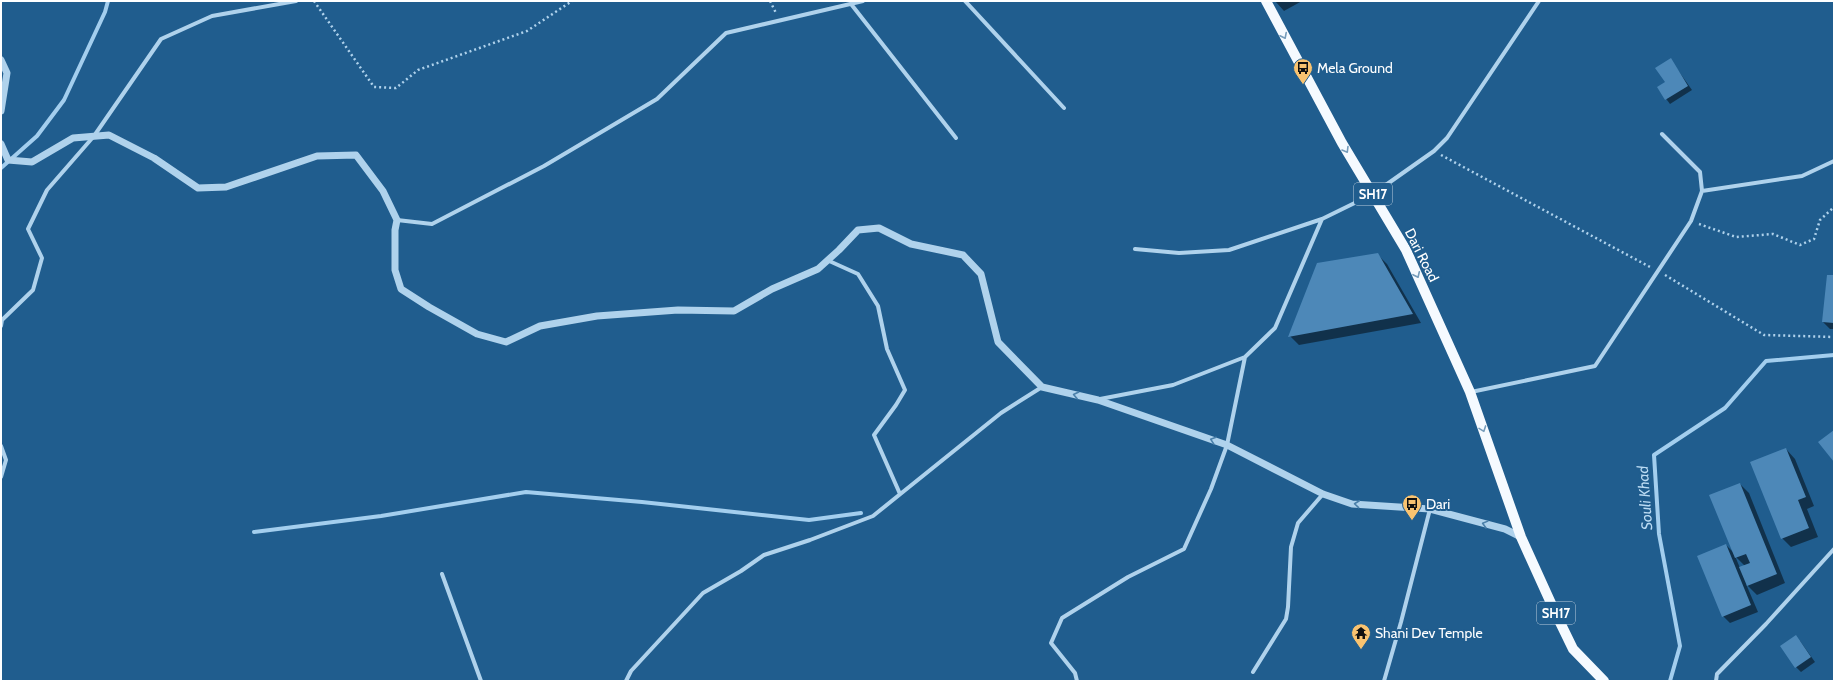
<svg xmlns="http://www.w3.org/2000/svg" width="1835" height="682" font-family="Cabin,sans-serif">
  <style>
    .shadow { fill: #0007; fill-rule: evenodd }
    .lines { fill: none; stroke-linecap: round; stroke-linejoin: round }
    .stream { stroke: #a3ceee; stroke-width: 4 }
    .building { fill: #4d88b8 }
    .path { stroke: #afd2ec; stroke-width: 2.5; stroke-dasharray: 2 3; stroke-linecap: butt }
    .minor { stroke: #afd2ec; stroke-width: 4 }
    .tertiary { stroke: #afd2ec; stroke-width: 7 }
    .primary { stroke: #f5faff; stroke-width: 10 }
    .oneway { stroke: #759cbb }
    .oneway2 { stroke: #4b80aa }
    .labels { text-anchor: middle; stroke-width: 4; stroke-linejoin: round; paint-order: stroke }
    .shield { fill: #205d8e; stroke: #bccedd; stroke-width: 1 }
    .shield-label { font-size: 13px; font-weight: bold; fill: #fff }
    .poi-label { font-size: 14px; fill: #fff; stroke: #205d8e; text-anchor: start }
    .street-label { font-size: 14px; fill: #fff; stroke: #205d8e }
    .water-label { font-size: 15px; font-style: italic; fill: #bbdbf3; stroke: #205d8e }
  </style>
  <rect width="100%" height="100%" fill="#205d8e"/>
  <path class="shadow" d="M1275,1H1302L1284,11Z
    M1670,59L1692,90L1670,104L1658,88L1666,83Z
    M1377,254L1387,264L1421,323L1299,345L1290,336Z
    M1834,276V329H1830L1823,322Z
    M1786,449L1795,459L1814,506L1807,509L1818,537L1791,547L1782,538Z
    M1740,484L1749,493L1785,583L1757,595L1746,584L1758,612L1730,623L1723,616L1726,545L1734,553ZM1735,556L1745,566L1740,568Z
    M1800,641L1815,662L1801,672L1796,667Z"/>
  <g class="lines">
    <path class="stream" d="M1,168L37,136L64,100L105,12L108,1
      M254,532L381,516L526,492L642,502L809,520L861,513
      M1670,681L1680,646L1659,534L1654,455L1725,408L1766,361L1834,355"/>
  </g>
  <path class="building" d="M1671,58L1688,86L1665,100L1657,87L1665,82L1655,68Z
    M1378,253L1413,314L1288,337L1317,263Z
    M1827,275H1834V323L1822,322Z
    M1834,430V462L1818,442Z
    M1786,448L1806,497L1798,500L1809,528L1781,539L1750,462Z
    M1740,483L1777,574L1747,586L1739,567L1750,563L1746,554L1735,558L1709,495Z
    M1726,544L1751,605L1722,617L1697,556Z
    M1796,635L1811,657L1795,668L1780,646Z"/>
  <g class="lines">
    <path class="path" d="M314,1L374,87L396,88L418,70L527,31L572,1
      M770,1L776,13
      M1441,155L1650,267
      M1699,224L1736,237L1773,234L1800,245L1814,239L1820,220L1834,207
      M1665,275L1764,335L1834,337"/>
    <path class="minor" d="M965,1L1064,108
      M851,4L956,138
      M1702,191L1802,176L1834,161
      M397,220L432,224L544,166L657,99L726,33L863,1
      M1135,249L1179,253L1229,250L1322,219L1373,194L1434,151L1447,138L1539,1
      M827,260L858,274L878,306L887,349L905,390L896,405L874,435L900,494
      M1,326L2,320L33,290L42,258L28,229L47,190L94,136L161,39L212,16L296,1
      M1471,392L1595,366L1691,221L1702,191L1700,172L1662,134
      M1100,399L1173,385L1245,357
      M1,446L6,460L1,477
      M442,574L481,681
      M1253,672L1286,619L1288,607L1291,547L1298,523L1323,494
      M626,681L631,671L703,593L741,571L764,555L810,540L873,516L1001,413L1042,387
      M1077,681L1075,673L1051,643L1062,618L1128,577L1184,549L1211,489L1227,445L1245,357L1275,328L1322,219
      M1384,681L1401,622L1430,509
      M1716,681L1717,674L1766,624L1834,549"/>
    <path class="tertiary" d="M1,60L7,73L1,111
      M1,144L8,160L32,162L73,138L109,135L154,158L198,188L226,187L317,156L356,155L383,191L397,220L395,230V270L401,289L429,307L477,334L506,342L540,326L597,316L678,310L734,311L772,289L818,269L839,250L858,230L879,228L911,244L963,255L981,274L998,342L1042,387L1098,400L1227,445L1323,494L1352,504L1430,509L1505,529L1521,537"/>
    <path class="primary" d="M1266,1L1342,143L1406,250L1470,392L1521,537L1555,612L1573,649L1604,681"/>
  </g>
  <defs><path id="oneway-chevron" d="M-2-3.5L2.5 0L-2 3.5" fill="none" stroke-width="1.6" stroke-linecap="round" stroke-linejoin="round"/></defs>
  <g class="oneway">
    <use href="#oneway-chevron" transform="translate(1284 36) rotate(63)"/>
    <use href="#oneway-chevron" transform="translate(1346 150) rotate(59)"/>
    <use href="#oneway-chevron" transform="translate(1417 275) rotate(65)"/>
    <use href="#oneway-chevron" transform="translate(1483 429) rotate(70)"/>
  </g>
  <g class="oneway2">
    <use href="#oneway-chevron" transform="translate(1076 395) rotate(-167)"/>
    <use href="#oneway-chevron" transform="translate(1213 440) rotate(-161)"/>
    <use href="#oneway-chevron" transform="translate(1357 504) rotate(-174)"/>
    <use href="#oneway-chevron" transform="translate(1485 524) rotate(-165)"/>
  </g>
  <defs>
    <symbol id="bus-pin" viewBox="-11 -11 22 30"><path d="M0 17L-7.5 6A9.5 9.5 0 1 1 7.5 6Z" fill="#f9c370" stroke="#205d8e"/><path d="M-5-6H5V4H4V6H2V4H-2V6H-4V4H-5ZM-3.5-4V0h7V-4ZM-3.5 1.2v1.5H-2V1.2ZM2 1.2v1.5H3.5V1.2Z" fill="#111"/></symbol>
    <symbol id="temple-pin" viewBox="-11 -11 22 30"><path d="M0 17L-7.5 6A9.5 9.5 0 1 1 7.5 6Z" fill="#f9c370" stroke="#205d8e"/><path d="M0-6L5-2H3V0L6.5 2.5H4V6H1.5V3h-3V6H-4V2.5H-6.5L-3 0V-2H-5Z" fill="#111"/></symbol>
  </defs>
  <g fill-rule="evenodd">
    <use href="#bus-pin" x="1292" y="57" width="22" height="30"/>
    <use href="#bus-pin" x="1401" y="493" width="22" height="30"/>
    <use href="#temple-pin" x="1350" y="622" width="22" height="30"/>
  </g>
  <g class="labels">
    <g class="shield">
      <rect x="1354" y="183" width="38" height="22" rx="3"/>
      <rect x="1537" y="602" width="38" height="22" rx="3"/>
    </g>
    <g class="shield-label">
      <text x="1373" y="199">SH17</text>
      <text x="1556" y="618">SH17</text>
    </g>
    <g class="poi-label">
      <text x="1317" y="73">Mela Ground</text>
      <text x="1426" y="509">Dari</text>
      <text x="1375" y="638">Shani Dev Temple</text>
    </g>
    <g class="street-label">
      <text transform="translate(1422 255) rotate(63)" y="5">Dari Road</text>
    </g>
    <g class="water-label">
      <text transform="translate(1645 498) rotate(-94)" y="5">Souli Khad</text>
    </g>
  </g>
  <rect width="1835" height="682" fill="none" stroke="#ffffff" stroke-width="4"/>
</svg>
